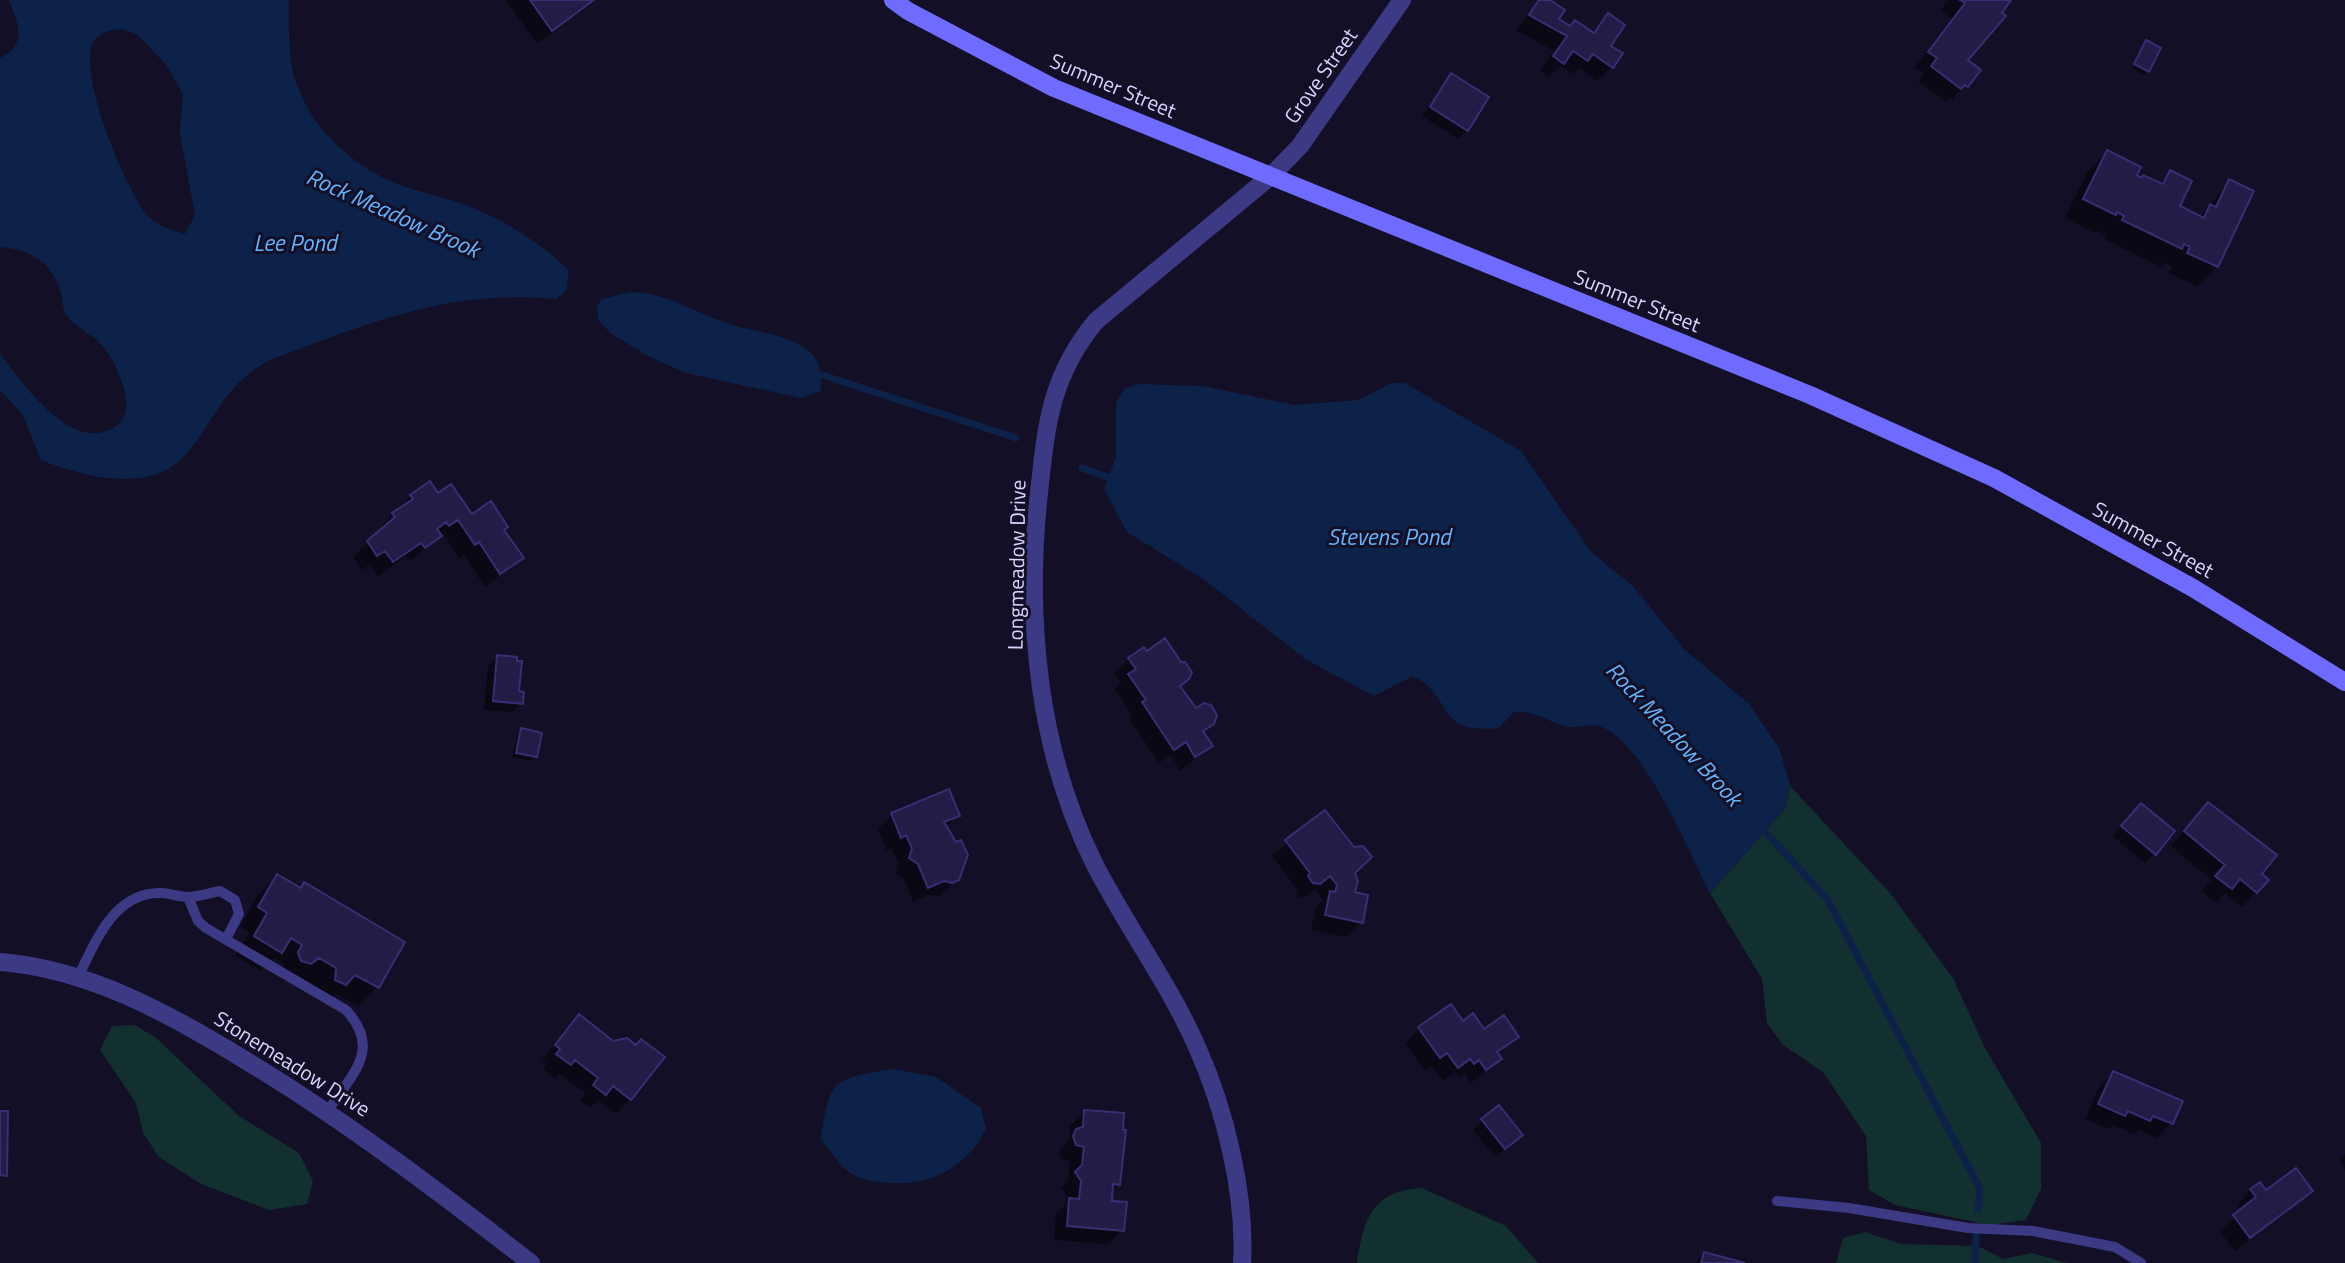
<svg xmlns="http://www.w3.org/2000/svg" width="2345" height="1263" font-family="'Titillium Web',sans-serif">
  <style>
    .green { fill: #12302f }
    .water { fill: #0c2248; fill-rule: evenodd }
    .shadow { fill: #0007 }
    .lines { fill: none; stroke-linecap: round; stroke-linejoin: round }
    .stream { stroke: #0c2248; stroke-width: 7 }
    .building { fill: #241b47; stroke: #3b2d73; stroke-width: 2 }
    .service { stroke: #3d3a85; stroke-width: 10 }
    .minor { stroke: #3d3a85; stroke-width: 18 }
    .secondary { stroke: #6f6bff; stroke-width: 18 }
    .labels { text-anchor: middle; stroke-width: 6; stroke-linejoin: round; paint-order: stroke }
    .street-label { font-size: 21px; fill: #d9d4ff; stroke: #130f26 }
    .water-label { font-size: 23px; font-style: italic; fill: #62b6ff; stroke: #130f26 }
  </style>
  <rect width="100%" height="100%" fill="#130f26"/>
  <path class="green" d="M1790,786L1890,893L1953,978L1985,1048L2041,1143V1189L2026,1220L1988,1225L1895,1205L1869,1190L1866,1136L1823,1072L1783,1045L1767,1023L1762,979L1710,893L1785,809Z
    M134,1025L155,1037L239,1116L299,1153L313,1181L307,1204L269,1210L201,1184L159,1157L143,1133L136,1103L100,1050L112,1026Z
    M1422,1188L1506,1226L1538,1263H1357C1364,1218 1372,1191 1422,1188Z
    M1865,1232L1901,1244L1978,1246L2003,1259L2032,1253L2067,1263H1836L1843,1238Z"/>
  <path class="water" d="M9,0H289C289,29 287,63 299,90C316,133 356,168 398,184C418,192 440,196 460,203C498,216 541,242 569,271L566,291L556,299C447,289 370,323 270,360C223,385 218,416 186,454C152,495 83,477 41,460L23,415L0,390V354C20,380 44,414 75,429C97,440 130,430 126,399C124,383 115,363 106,350C96,336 77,329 66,315C62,308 63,297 60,289C48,259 31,250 0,247V58C28,44 18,24 9,0ZM123,29L139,36L166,65L183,94L180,133L195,215L185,234C173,230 159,227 150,218C127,195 75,69 94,41C101,31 112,30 123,29Z
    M631,292C669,293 697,314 733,325C756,332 785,334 805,348C821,359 821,374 821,391L801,398L686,373L650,357L610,333L598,319L597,307L602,299Z
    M1391,383H1405L1521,451L1591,552L1632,585L1684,649L1749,704L1779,748L1790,784L1785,809L1710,893C1687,849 1646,746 1602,727C1590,722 1576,730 1564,726C1545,720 1535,711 1514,712L1499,728C1435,735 1455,698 1413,676L1374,696L1305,659L1205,580L1127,532L1104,489L1116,457V403L1125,388L1140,384L1202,386L1295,405L1359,400Z
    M893,1069L936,1077L981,1108L986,1129C967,1167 931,1186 890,1183C876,1182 860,1180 849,1172C838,1164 830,1149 821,1139C829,1078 834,1079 893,1069Z"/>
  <path class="shadow" d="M506,0H597L537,44Z
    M1540,0H1547L1556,19L1569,28L1591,33L1608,15L1612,67L1597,81L1579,68L1573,74L1560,66L1549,77L1540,71L1554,51L1516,30Z
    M1949,0H2009L1965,60L1978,70L1952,100L1949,98L1946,102L1918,81L1924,74L1915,67L1952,19L1941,10Z
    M2146,42L2148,71L2144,75L2131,68Z
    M1452,75L1467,130L1458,139L1422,116Z
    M2108,152L2135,176L2159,184L2171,173L2178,207L2199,218L2230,181L2252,191L2217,266L2197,286L2169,273L2172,267L2165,263L2161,267L2104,239L2106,235L2097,231L2095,233L2065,218L2088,171Z
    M430,484L437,495L471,516L503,530L522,558L485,587L464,555L459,558L443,533L410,561L406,556L378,576L370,564L362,570L353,557L381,531L379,529L411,496Z
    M497,657L522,703L512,712L484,710L488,666Z
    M1129,659L1188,678L1179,687L1196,711L1213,723L1202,733L1211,746L1180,771L1171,755L1159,763L1129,718L1132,715L1115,689L1121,683L1115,673Z
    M522,730L535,756L531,761L512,757L518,734Z
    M2208,804L2266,880L2242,907L2225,893L2216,903L2202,891L2211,880L2171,846Z
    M1325,812L1353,874V894L1361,922L1347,937L1311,930L1316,907L1323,900L1315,889L1304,897H1299L1295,891L1297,889L1272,856Z
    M2132,814L2173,832L2145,863L2113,836Z
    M892,815H958L945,828L966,855L961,874L940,896L928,895L913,902L904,879L895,873L898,863L892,849L887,851L878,829Z
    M278,876L300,889L305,884L377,987L358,1006L335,994L325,1004L316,999L318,987L282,980L279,973L284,964L274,958L261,971L236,956L249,933L240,927L258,895Z
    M579,1017L613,1043L635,1047L630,1099L616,1114L598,1100L590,1108L580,1100L585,1093L560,1074L555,1079L543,1069L547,1064L542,1060Z
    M1462,1023L1483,1032L1517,1037L1497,1055L1500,1059L1471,1083L1464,1073L1459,1077L1455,1072L1443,1081L1432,1066L1425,1071L1405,1043L1420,1029Z
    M2113,1073L2171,1123L2157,1138L2139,1130L2134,1134L2113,1125L2110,1129L2085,1119L2099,1087Z
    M1085,1112L1119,1184L1111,1192L1110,1202L1123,1230L1108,1244L1054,1240L1056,1214L1066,1204L1067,1196L1061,1187L1068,1181L1070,1161L1062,1159L1059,1152L1070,1138V1126Z
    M1482,1121L1511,1144L1495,1157L1473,1130Z
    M2345,1154V1171L2340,1159Z
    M2251,1190L2311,1191L2235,1251L2220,1231L2242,1211L2237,1205Z
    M1704,1254L1738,1263H1695Z"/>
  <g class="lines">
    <path class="stream" d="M813,372L1016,438
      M1082,468L1115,480
      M1758,824L1828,900L1980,1189L1978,1210
      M1975,1263L1976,1236"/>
  </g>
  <path class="building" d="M530,0H594L552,31Z
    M1539,0H1550L1565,10L1559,19L1570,26L1575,20L1594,33L1608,13L1625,25L1611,46L1623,53L1613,68L1593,54L1588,61L1573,51L1564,64L1553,56L1567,36L1529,15Z
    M1960,0H2011L2002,13L2006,16L1968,60L1981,70L1968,87L1965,85L1961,89L1931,66L1937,58L1928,52L1965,3Z
    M2146,40L2161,48L2149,72L2134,64Z
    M1451,73L1489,97L1468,131L1430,107Z
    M2107,150L2141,167L2137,175L2142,178L2143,175L2163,184L2170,170L2192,181L2180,206L2204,218L2210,204L2216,207L2229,179L2254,191L2218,267L2187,253L2190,247L2184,244L2182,249L2122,220L2124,216L2117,212L2116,215L2083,199Z
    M430,481L438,493L451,484L472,514L491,501L508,527L504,530L524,558L500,574L479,542L475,545L458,520L449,526L446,522L437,529L442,536L425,548L421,543L393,562L385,551L377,556L367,541L395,517L392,513L413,499L410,495Z
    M1165,638L1181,662H1185L1192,672L1189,679L1180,686L1196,708L1204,703L1211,705L1217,715L1214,724L1203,731L1213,746L1195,757L1186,742L1174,750L1142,702L1146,700L1128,674L1136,669L1128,658L1144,647L1147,651Z
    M497,655L517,657V661H522L519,691L524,692L523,704L493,701Z
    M521,728L542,733L537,757L516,753Z
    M949,789L960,816L944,822L956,842L961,840L968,855L959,880L952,883L944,881L928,888L918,864L909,858L912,848L906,835L901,838L891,813Z
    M2208,802L2277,855L2262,874L2269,880L2257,893L2240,879L2232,889L2215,876L2225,865L2184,831Z
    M2141,803L2175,831L2156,855L2121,826Z
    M1325,810L1354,847L1363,846L1372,857L1355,873L1358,881L1355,892L1368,895L1363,923L1325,915L1330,891L1335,892L1337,885L1330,876L1320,884L1313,883L1308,876L1310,873L1285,840Z
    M277,874L301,888L304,882L405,942L379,988L355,975L346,985L335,980L336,968L319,958L311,964L301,961L298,952L302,945L291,938L282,953L254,936L267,913L258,907Z
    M1451,1004L1463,1021L1473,1013L1484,1029L1504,1015L1519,1037L1497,1052L1502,1059L1486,1070L1479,1060L1474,1064L1470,1059L1458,1068L1447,1053L1440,1058L1418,1027Z
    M579,1014L613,1041L627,1038L636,1045L641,1039L665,1057L631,1100L613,1086L606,1095L593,1085L598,1078L575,1060L571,1065L556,1054L560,1049L555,1045Z
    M2113,1071L2183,1101L2173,1124L2153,1116L2150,1121L2128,1111L2125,1116L2098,1104Z
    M1499,1105L1523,1135L1505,1149L1481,1119Z
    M1084,1110L1124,1113L1123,1130H1126L1120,1185L1113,1184L1112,1201L1127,1202L1124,1231L1067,1226L1069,1198L1079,1199L1081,1181L1075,1172L1082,1165L1084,1147L1076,1145L1073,1136L1076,1129L1083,1127Z
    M0,1111H8L7,1176L0,1175Z
    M2296,1168L2313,1191L2250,1238L2233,1215L2256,1197L2250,1189L2260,1182L2266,1190Z
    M1704,1252L1745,1263H1701Z"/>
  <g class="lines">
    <path class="service" d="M188,897L198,921L206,928L346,1010C383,1050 351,1075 327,1112
      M78,977C96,941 114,892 161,893C170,893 179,897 188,897C198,897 210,893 220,891L235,900L239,914L226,939
      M1777,1201L1849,1208L1968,1228L2033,1231L2115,1247L2141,1263"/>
    <path class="minor" d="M0,962C89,969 170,1014 245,1060C346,1121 438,1191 531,1263
      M1242,1263C1246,1195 1225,1109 1197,1047C1169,983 1126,926 1094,863C1039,752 1026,625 1038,502C1046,430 1048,379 1096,321L1272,175L1300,146L1402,0"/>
    <path class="secondary" d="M893,0L908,11L1054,88L1810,395L1994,478L2193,588L2345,682"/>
  </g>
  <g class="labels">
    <g class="street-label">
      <text transform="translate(1321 76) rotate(-55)" y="7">Grove Street</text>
      <text transform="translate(1113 86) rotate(23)" y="7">Summer Street</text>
      <text transform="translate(1637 301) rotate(22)" y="7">Summer Street</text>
      <text transform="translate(2153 540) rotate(29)" y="7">Summer Street</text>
      <text transform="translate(1017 565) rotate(-89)" y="7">Longmeadow Drive</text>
      <text transform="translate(292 1064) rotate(32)" y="7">Stonemeadow Drive</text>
    </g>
    <g class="water-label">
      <text transform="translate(393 213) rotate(24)" y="8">Rock Meadow Brook</text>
      <text x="295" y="251">Lee Pond</text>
      <text x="1389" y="545">Stevens Pond</text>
      <text transform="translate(1674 734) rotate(47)" y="8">Rock Meadow Brook</text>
    </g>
  </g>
</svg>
